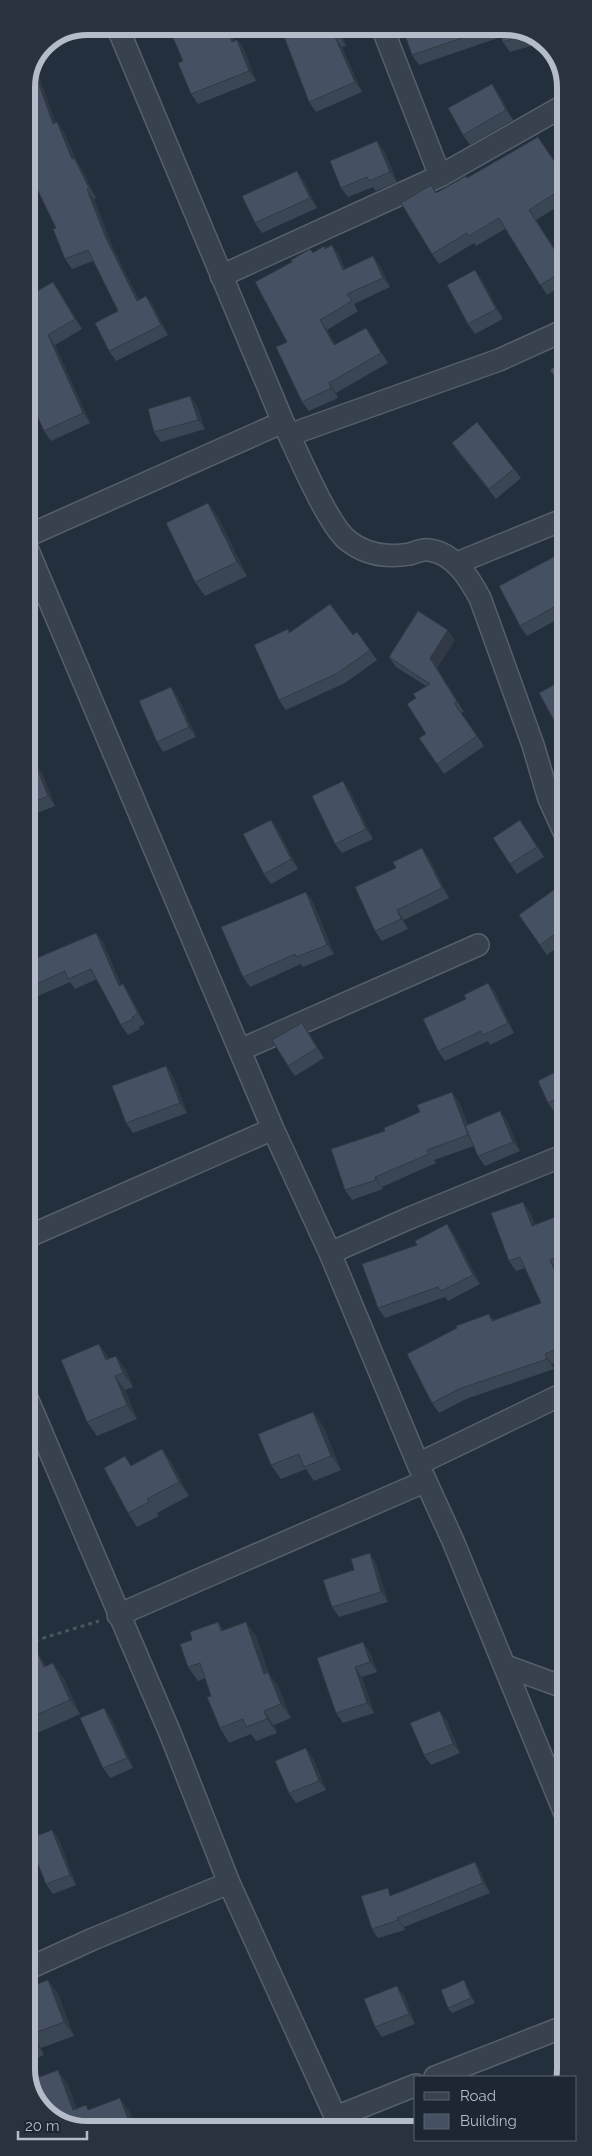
<svg xmlns="http://www.w3.org/2000/svg" width="592" height="2156" font-family="Raleway,sans-serif">
  <style>
    .lines { fill: none; stroke-linecap: round; stroke-linejoin: round }
    .minor-casing { stroke: #565f6c; stroke-width: 24 }
    .path { stroke: #44595c; stroke-width: 3; stroke-dasharray: 4 4; stroke-linecap: butt }
    .minor { stroke: #38414e; stroke-width: 21 }
    .wall { fill: #3b4654 }
    .shaded-wall { fill: #303945 }
    .building { fill: #455162; stroke: #303945 }
    .rim { fill: none; stroke: #b4bcc9; stroke-width: 6 }
  </style>
  <rect width="100%" height="100%" fill="#242f3e"/>
  <g class="lines">
    <defs>
      <path id="minor" d="M440,176L565,105
        M221,276L440,176L382,27
        M283,422C296,449 326,521 346,539C365,555 387,558 410,554C416,552 423,549 429,550C454,553 469,578 480,598L533,745L549,799L565,834
        M289,435L499,360L565,330
        M27,536L283,422L117,26
        M27,548L273,1129L330,1253L418,1464L453,1541L566,1816
        M457,563L565,519
        M240,1050L478,945
        M27,1237L273,1129
        M330,1253L412,1217L565,1155
        M27,1398L170,1733L229,1883L341,2129
        M418,1464L565,1393
        M118,1615L426,1481
        M506,1666L566,1688
        M27,1969L93,1939L229,1883
        M435,2077L566,2026
        M336,2117L416,2085"/>
    </defs>
    <use href="#minor" class="minor-casing"/>
    <path class="path" d="M27,1643L99,1621"/>
    <use href="#minor" class="minor"/>
  </g>
  <path class="wall" d="M280,26L339,27L346,46L342,47L362,92L316,112L309,102Z
    M402,27H512L540,39L541,43L510,52L503,42L501,37L419,65L412,55Z
    M237,40L244,49L256,81L198,104L191,94L234,41Z
    M492,84L499,94L513,120L470,145L463,135Z
    M56,123L64,132L76,160L81,168L96,198L94,199L112,246L139,300L146,296L153,306L168,335L116,361L109,351L118,311L93,261L72,269L65,259L56,228Z
    M384,150L397,182L376,191L373,187L348,197L341,188Z
    M565,176V202L536,220L565,265V284L547,295L505,229L476,246L474,243L439,264L432,254L431,185L436,193L468,178Z
    M304,181L317,208L262,233L255,223Z
    M332,245L339,255L345,269L373,256L380,266L390,287L354,304L358,311L327,330L335,344L373,338L388,363L336,393L338,398L309,411L302,402L287,342L313,253Z
    M482,280L503,319L475,334L468,324Z
    M26,281L33,293L53,282L60,292L82,329L55,345L90,423L51,441L44,431L37,401L26,378Z
    M190,396L197,406L205,429L161,442L154,432Z
    M452,443L514,469L521,478L496,499L459,453Z
    M208,503L218,517L247,576L205,596L195,582Z
    M565,551V624L560,618L527,636L520,626Z
    M288,629L290,632L353,635L357,632L377,660L345,683L286,710L279,700Z
    M455,640L437,668L464,712L461,713L484,746L444,774L419,738L426,734V686L396,667L389,657Z
    M178,697L196,737L163,752L157,742Z
    M27,766L42,773L55,806L27,817Z
    M350,791L373,839L342,853L335,844Z
    M271,820L278,830L298,869L271,884L264,874Z
    M527,830L544,857L517,874L510,864Z
    M429,858L449,898L404,920L408,929L382,941L375,931L396,868Z
    M306,892L313,902L334,954L303,967L301,964L250,987L243,977Z
    M565,903V942L547,955L519,915Z
    M96,933L103,942L121,985L123,984L129,994L145,1024L139,1027L140,1029L128,1035L121,1025L97,979L75,989L70,982L31,999L27,993V951L30,950L36,958Z
    M488,983L495,992L514,1033L490,1045L488,1041L445,1061L438,1051L466,999Z
    M309,1033L324,1058L295,1076L288,1066Z
    M565,1067V1108L555,1113L548,1103Z
    M173,1076L187,1113L133,1133L126,1123Z
    M459,1102L468,1125L500,1111L507,1121L520,1151L485,1166L478,1156L474,1146L434,1160L436,1163L382,1187L383,1189L352,1200L345,1190L385,1131Z
    M27,1159L37,1182L27,1187Z
    M530,1212L535,1225L565,1213V1267L557,1270L565,1287V1358L552,1364L554,1369L466,1399L439,1413L432,1403L489,1314L493,1320L541,1303L525,1268L516,1271L509,1261Z
    M454,1234L480,1284L448,1301L445,1297L385,1318L378,1308Z
    M109,1359L126,1370L133,1387L125,1390L137,1419L97,1436L87,1422Z
    M313,1412L323,1426L341,1470L314,1481L306,1469L281,1479L271,1465Z
    M162,1449L172,1463L189,1496L157,1513L159,1516L137,1527L128,1513L132,1465Z
    M27,1562L31,1571L27,1573Z
    M376,1563L388,1602L339,1617L332,1607Z
    M218,1622L223,1630L256,1636L269,1674L278,1686L291,1718L274,1725L277,1733L256,1741L251,1734L229,1743L220,1728L211,1696L205,1678L198,1681L188,1667L192,1640Z
    M370,1652L377,1672L362,1677L374,1713L343,1723L336,1713L317,1658Z
    M38,1654L46,1666L63,1677L80,1714L33,1735L27,1727V1659Z
    M111,1718L133,1768L110,1778L103,1768Z
    M447,1721L460,1753L431,1765L424,1755Z
    M313,1758L326,1790L296,1803L289,1793Z
    M52,1830L59,1840L76,1885L53,1894L46,1884Z
    M475,1862L481,1872L490,1893L404,1927L405,1930L378,1938L372,1929L393,1895Z
    M48,1980L58,1994L74,2036L41,2048L44,2055L27,2062V1988Z
    M464,1980L467,1986L475,2003L452,2013L448,2008Z
    M404,1995L415,2024L382,2037L375,2027Z"/>
  <path class="shaded-wall" d="M225,26H228L239,51L232,42Z
    M336,27H339L346,46L339,36Z
    M335,37L342,47L362,92L355,82Z
    M237,40L244,49L256,81L249,71Z
    M35,65L60,134L53,124L34,70Z
    M492,84L499,94L513,120L506,110Z
    M57,122L64,132L76,160L81,168L96,198L89,188L72,159Z
    M377,141L384,150L397,182L390,172Z
    M297,171L304,181L317,208L310,198Z
    M87,189L94,199L112,246L144,311L137,301L105,236Z
    M529,210L565,265V266Z
    M332,245L339,255L350,279L343,270Z
    M373,256L380,266L390,287L383,278Z
    M475,270L482,280L503,319L496,309Z
    M26,281L39,304L32,294L26,284Z
    M53,282L60,292L82,329L75,319Z
    M146,296L153,306L168,335L161,325Z
    M320,320L327,330L341,355L334,345Z
    M366,328L373,338L388,363L381,353Z
    M48,335L55,345L90,423L83,413Z
    M329,383L336,393L338,398L331,388Z
    M190,396L197,406L205,429L198,420Z
    M208,503L218,517L247,576L237,562Z
    M448,630L455,640L437,668L464,712L430,658Z
    M171,687L178,697L196,737L189,727Z
    M35,763L42,773L55,806L48,796Z
    M343,781L350,791L373,839L366,829Z
    M271,820L278,830L298,869L291,859Z
    M422,848L429,858L449,898L442,888Z
    M306,892L313,902L334,954L327,945Z
    M397,910L404,920L408,929L401,919Z
    M96,933L103,942L126,996L119,986Z
    M488,983L495,992L514,1033L508,1023Z
    M123,984L129,994L145,1024L138,1014Z
    M302,1023L309,1033L324,1058L317,1048Z
    M166,1066L173,1076L187,1113L180,1103Z
    M452,1092L459,1102L475,1145L468,1135Z
    M500,1111L507,1121L520,1151L513,1142Z
    M27,1159L37,1182L30,1172L27,1164Z
    M375,1177L382,1187L383,1189L376,1180Z
    M523,1202L530,1212L539,1236L532,1226Z
    M447,1224L454,1234L480,1284L473,1275Z
    M550,1260L557,1270L565,1287V1293Z
    M99,1344L109,1358L116,1374L106,1360Z
    M545,1354L552,1364L554,1369L547,1359Z
    M116,1356L126,1370L133,1387L123,1373Z
    M115,1376L125,1390L137,1419L127,1405Z
    M313,1412L323,1426L341,1470L331,1456Z
    M162,1449L172,1463L189,1496L179,1482Z
    M370,1553L376,1563L388,1602L381,1592Z
    M218,1622L228,1637L221,1631Z
    M246,1622L256,1636L269,1674L278,1686L291,1718L281,1704L264,1674Z
    M363,1642L370,1652L377,1672L370,1662Z
    M38,1654L48,1668L44,1667Z
    M53,1663L63,1677L80,1714L70,1700Z
    M355,1667L362,1677L374,1713L367,1703Z
    M104,1708L111,1718L133,1768L127,1758Z
    M264,1711L274,1725L277,1733L267,1719Z
    M440,1711L447,1721L460,1753L453,1744Z
    M306,1748L313,1758L326,1790L319,1781Z
    M52,1830L59,1840L76,1885L70,1875Z
    M475,1862L481,1872L490,1893L483,1883Z
    M397,1918L404,1927L405,1930L398,1920Z
    M48,1980L58,1994L74,2036L64,2022Z
    M464,1980L467,1986L475,2003L471,1998Z
    M397,1986L404,1995L415,2024L409,2014Z
    M32,2034L41,2048L44,2055L34,2041Z
    M58,2070L68,2084L82,2124L73,2110Z
    M120,2098L130,2112L137,2129H132Z"/>
  <path class="building" d="M168,26H225L232,42L237,40L249,71L191,94L178,63L183,61Z
    M280,26L336,27L339,36L335,37L355,82L309,102Z
    M402,27H494L412,55Z
    M498,27H512L528,34L503,42Z
    M34,70L53,124L57,122L72,159L74,158L89,188L87,189L105,236L137,301L146,296L161,325L109,351L95,323L118,311L88,250L65,259L53,229L56,228L26,166V87Z
    M492,84L506,110L463,135L448,108Z
    M538,137L565,177V187L529,210L565,266V270L540,285L499,218L469,236L467,233L432,254L401,203L431,185L436,193L466,176L467,178Z
    M377,141L390,172L369,181L367,177L341,188L330,161Z
    M297,171L310,198L255,223L242,196Z
    M332,245L343,270L373,256L383,278L347,294L352,301L320,320L334,345L366,328L381,353L329,383L331,388L302,402L276,347L287,342L255,282L292,262L291,260L310,249L313,253L324,246L325,249Z
    M475,270L496,309L468,324L447,285Z
    M53,282L75,319L48,335L83,413L44,431L32,404L37,401L26,378V284L32,294Z
    M565,359V386L562,387L550,370Z
    M190,396L198,420L154,432L148,409Z
    M477,422L514,469L489,489L452,443Z
    M208,503L237,562L195,582L166,523Z
    M565,551V611L558,615L554,607L520,626L499,586Z
    M330,604L353,635L357,632L370,650L338,673L279,700L254,645L288,629L289,633Z
    M418,611L448,630L430,658L457,702L454,703L477,736L437,764L419,738L426,734L407,704L416,698L413,694L430,684L389,657Z
    M565,679V740L539,693Z
    M171,687L189,727L157,742L139,701Z
    M35,763L48,796L27,805V766Z
    M343,781L366,829L335,844L312,796Z
    M271,820L291,859L264,874L243,834Z
    M520,820L537,847L510,864L493,838Z
    M422,848L442,888L397,910L401,919L375,931L355,887L396,868L393,862Z
    M555,889L565,903V927L540,945L519,915Z
    M306,892L327,945L296,957L295,954L243,977L221,927Z
    M96,933L119,986L123,984L138,1014L132,1017L133,1019L121,1025L91,969L68,979L65,971L27,988V951L30,950L35,959Z
    M488,983L508,1023L483,1035L481,1031L438,1051L423,1019L466,999L464,995Z
    M302,1023L317,1048L288,1066L272,1040Z
    M166,1066L180,1103L126,1123L112,1086Z
    M565,1067V1094L548,1103L538,1081Z
    M452,1092L468,1135L427,1150L429,1154L375,1177L376,1180L345,1190L331,1149L385,1131L384,1128L420,1112L417,1105Z
    M500,1111L513,1142L478,1156L465,1126Z
    M27,1164L30,1172L27,1174Z
    M523,1202L532,1226L565,1213V1254L550,1260L565,1293V1345L545,1354L547,1359L459,1389L432,1403L407,1354L457,1328L456,1326L489,1314L492,1321L541,1303L520,1257L509,1261L491,1213Z
    M447,1224L473,1275L441,1291L438,1287L378,1308L362,1264L417,1245L415,1241Z
    M99,1344L106,1360L116,1356L123,1373L115,1376L127,1405L87,1422L61,1360Z
    M313,1412L331,1456L304,1467L299,1454L271,1465L258,1434Z
    M565,1440V1466L555,1445Z
    M162,1449L179,1482L147,1499L149,1502L128,1513L104,1468L125,1456L131,1466Z
    M370,1553L381,1592L332,1607L323,1580L354,1570L351,1559Z
    M218,1622L221,1631L246,1622L264,1674L268,1672L281,1704L264,1711L267,1719L246,1727L243,1719L220,1728L207,1697L211,1696L200,1663L188,1667L180,1644L192,1640L190,1632Z
    M363,1642L370,1662L355,1667L367,1703L336,1713L317,1658Z
    M38,1654L44,1667L53,1663L70,1700L27,1719V1659Z
    M104,1708L127,1758L103,1768L80,1718Z
    M440,1711L453,1744L424,1755L410,1723Z
    M306,1748L319,1781L289,1793L275,1761Z
    M52,1830L70,1875L46,1884L28,1839Z
    M475,1862L483,1883L397,1918L398,1920L372,1929L361,1896L388,1888L390,1896Z
    M48,1980L64,2022L32,2034L34,2041L27,2044V1988Z
    M464,1980L471,1998L448,2008L441,1990Z
    M397,1986L409,2014L375,2027L364,1999Z
    M58,2070L73,2110L86,2105L88,2110L120,2098L132,2129L83,2130L47,2114L28,2081Z
    M241,2125L243,2129H231Z"/>
  <path d="M0 0H592V2156H0ZM87 35H505A52 52 0 0 1 557 87V2069A52 52 0 0 1 505 2121H87A52 52 0 0 1 35 2069V87A52 52 0 0 1 87 35Z" fill="#29323f" fill-rule="evenodd"/>
  <path class="rim" d="M87 35H505A52 52 0 0 1 557 87V2069A52 52 0 0 1 505 2121H87A52 52 0 0 1 35 2069V87A52 52 0 0 1 87 35Z"/>
  <rect x="414" y="2076" width="162" height="65" fill="#1d2633" stroke="#59626f"/>
  <rect x="424" y="2092" width="25" height="8" fill="#38414e" stroke="#59626f"/>
  <text x="460" y="2101" font-size="15" fill="#b4bcc9">Road</text>
  <rect x="424" y="2114" width="25" height="15" fill="#455162" stroke="#59626f"/>
  <text x="460" y="2126" font-size="15" fill="#b4bcc9">Building</text>
  <path d="M18 2131v8h69v-8" fill="none" stroke="#b4bcc9" stroke-width="2.5"/>
  <text x="25" y="2131" font-size="15" fill="#b4bcc9" stroke="#1d2633" stroke-width="4" paint-order="stroke">20 m</text>
</svg>
